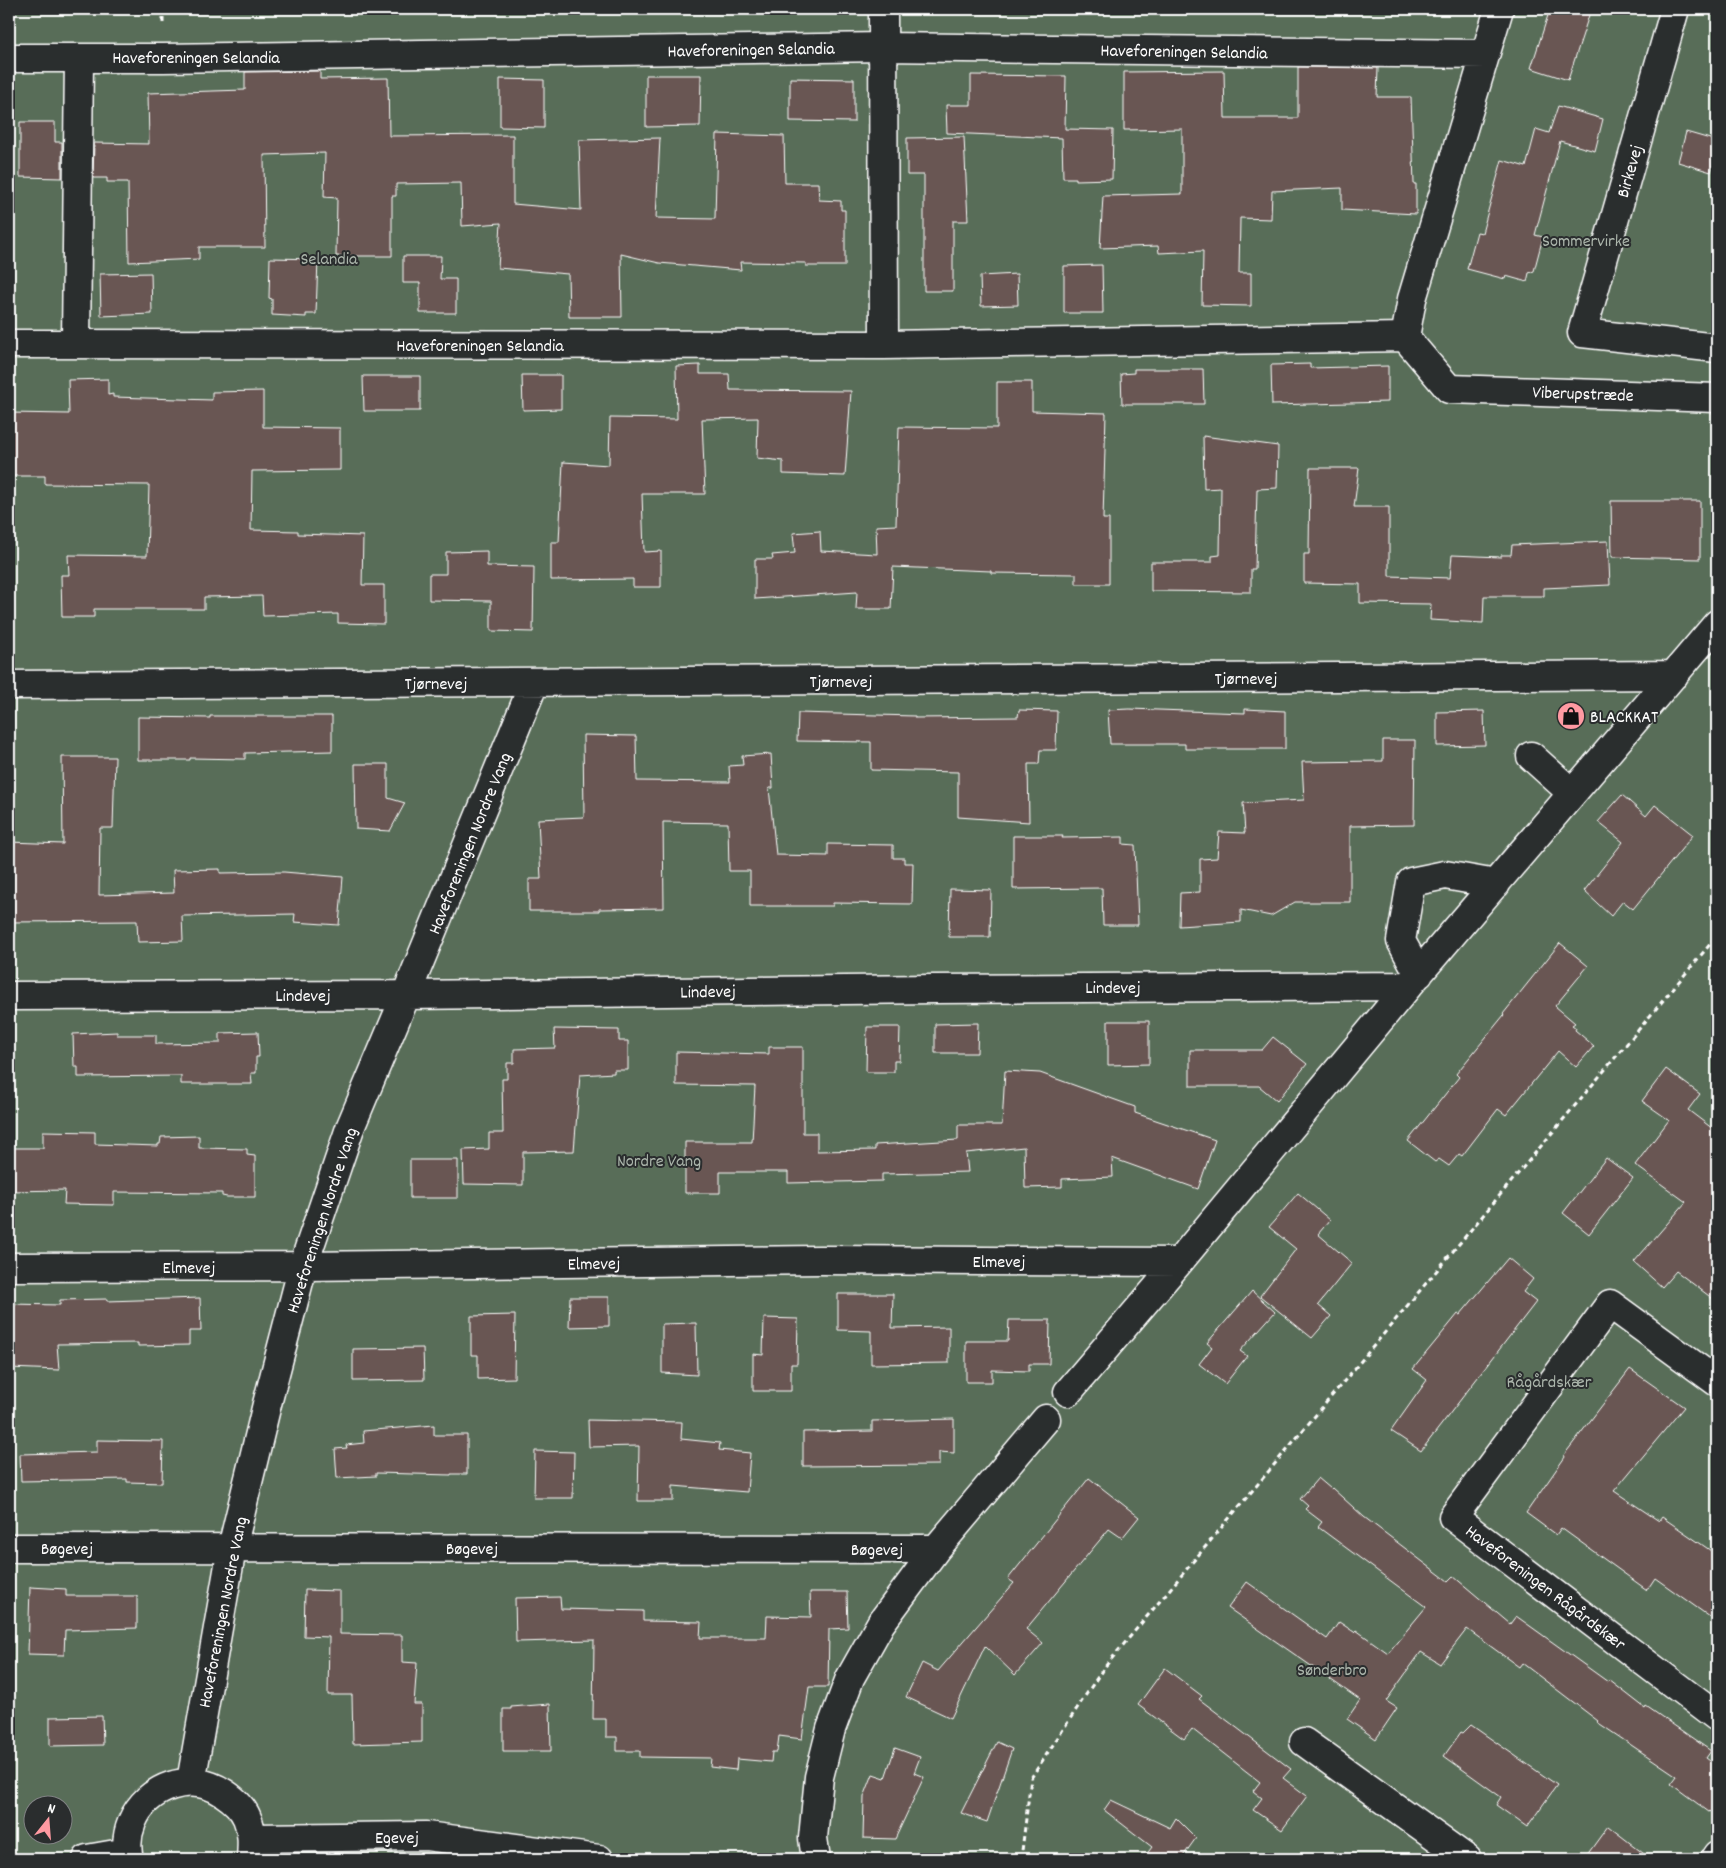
<svg xmlns="http://www.w3.org/2000/svg" width="1726" height="1868" font-family="Dekko,sans-serif">
  <style>
    .green { fill: #596d58; stroke: #acb6ac; fill-rule: evenodd }
    .building { fill: #695753; stroke: #fff }
    .lines { fill: none; stroke-linecap: round; stroke-linejoin: round }
    .minor-casing { stroke: #fff; stroke-width: 31 }
    .path { stroke: #fff; stroke-width: 3; stroke-dasharray: 5 4; stroke-linecap: butt }
    .minor { stroke: #2a2d2e; stroke-width: 28 }
    .labels { text-anchor: middle; stroke-width: 4; stroke-linejoin: round; paint-order: stroke }
    .street-label { font-size: 18px; fill: #fff; stroke: #2a2d2e }
    .park-label { font-size: 18px; fill: #acb6ac; stroke: #2a2d2e }
    .poi-label { font-size: 18px; fill: #fff; stroke: #2a2d2e; text-anchor: start }
  </style>
  <rect width="100%" height="100%" fill="#2a2d2e"/>
  <filter id="ink" filterUnits="userSpaceOnUse"><feTurbulence type="fractalNoise" baseFrequency=".02" numOctaves="2"/><feDisplacementMap in="SourceGraphic" scale="10" xChannelSelector="R" yChannelSelector="G"/><feConvolveMatrix kernelMatrix="1 2 1 2 8 2 1 2 1" color-interpolation-filters="sRGB"/></filter>
  <g filter="url(#ink)">
    <path class="green" d="M9,9H1717V1859H9ZM32,1806H62V1836H32Z"/>
    <path class="building" d="M1550,9H1591L1568,80L1531,68Z
      M1298,67L1378,68L1377,97H1411L1414,184H1416V214L1342,210V188L1272,191L1271,219L1240,218L1239,273H1251V306L1202,305L1203,251L1159,253L1158,246L1100,248L1103,196L1182,194V129L1124,130V72L1224,71L1225,118H1298Z
      M320,71V79L388,78L389,136L513,135V204L581,210L579,140L660,138L656,218L715,219L717,134L784,136L785,183H818L819,200L841,201V210H845V266H806V263L740,262L741,270L659,263L621,254L622,317H569L568,274L498,268L501,223L462,226L461,183L396,184V196H392V256H336L337,198L324,197L325,153L264,155L265,247H199V259L129,262L128,182H107V178H93L94,143L149,144L148,93L245,90V72Z
      M646,75H701L700,126L646,127Z
      M971,75L1066,76L1065,129L1113,130L1112,179L1076,180V178H1063L1062,138L947,133L946,105H971Z
      M790,78L854,79V122L790,121Z
      M500,79L544,80V128L500,127Z
      M1558,106L1603,119L1595,151L1560,141L1535,235L1543,237L1534,271L1529,273L1527,282L1506,276L1505,279L1467,269L1477,232L1482,233L1502,160L1526,167L1536,129L1549,133Z
      M20,122H55V142H62V178L20,177Z
      M1686,132L1717,141V150L1711,172L1678,162Z
      M964,137L968,221H953V291H924V175H907V138Z
      M403,256H441L440,279H456V313H420V283H403Z
      M270,258L318,259L316,314H306V317L272,315V299L269,298Z
      M1102,265L1103,313H1064V266Z
      M151,273L152,314L101,316L100,274Z
      M1017,274L1018,305L981,306L980,276Z
      M1310,364V368L1388,366V402L1272,405L1271,365Z
      M700,365V374H729L730,390L851,391L845,476L783,474V461L757,458L758,418L702,419L705,494H642L644,552L661,551V587H633V579L551,580V542H559L563,462L609,465L610,418L677,419L676,366Z
      M1134,369H1203L1204,404H1122L1121,374L1134,373Z
      M522,375H561V409L523,410Z
      M363,376H420V411H364Z
      M108,379V395L113,394V397L212,400V392L263,391V427L340,428V470L252,471L251,530L298,531V534L363,536L362,585H384V624L338,623V614L263,616L262,596L204,597V609H94V617H62L61,575H69L68,555L147,556L149,485L45,484V476H10L9,413L69,414L68,380Z
      M997,382H1032V411L1106,413L1103,519H1109V584H1076V574L991,573V571L893,567L891,609H856L857,592L755,599V559H773L772,555L795,553L793,533L820,531L821,551L877,554L876,526L896,525L899,427L997,428Z
      M1203,436L1278,446L1277,488L1257,489L1255,569H1251V592L1151,591V562H1212V556L1220,555L1221,488L1204,489Z
      M1310,468H1359L1354,507H1389V576L1450,578L1452,555L1501,557V555H1511L1512,545L1608,541L1610,585L1544,588V596H1484L1483,623L1430,620L1431,604L1360,603V584L1304,583V554H1309Z
      M1611,501H1700V559L1612,557Z
      M487,551V566L534,567L533,632L491,631V601L429,600V574H446V552Z
      M1129,709L1245,713V709L1285,711V749H1185V744H1110L1108,710Z
      M1019,710L1057,711L1056,750H1040L1039,764H1028L1029,822L958,817V772L871,770V742L797,741L798,713L915,716V718L1018,717Z
      M1484,711L1485,745L1437,746V712Z
      M210,716H332V751L245,753V759L190,758V760H138V717L210,718Z
      M583,735L636,736L637,781L730,782L729,766L743,765L742,756L771,754L773,788H769L776,855L828,856V844L893,845V858H904V863H913L912,904L833,903V906H750V871H729L728,823L663,822L664,908L599,909V911H529V879H541L538,819L584,817Z
      M1383,740H1415L1414,825L1350,826V902H1295L1271,916L1241,910V922L1179,926L1180,893L1200,892V859L1217,858L1219,832L1245,833L1243,803L1304,800L1302,762L1383,761Z
      M62,757H115L113,828H100L99,895L174,893L173,870L220,869V873L284,872L343,877L339,925L294,922L295,914L182,916L183,941L138,942L137,921L9,922V842L63,844Z
      M355,764H388V798L405,803L390,831L356,829Z
      M1622,795L1646,816L1655,805L1693,835L1633,909L1623,901L1611,916L1584,891L1623,842L1598,822Z
      M1013,836H1063L1062,838L1123,837V844L1135,845L1138,925H1103L1102,888L1013,889Z
      M950,889L991,890L990,937H949Z
      M1560,943L1588,966L1555,1006L1575,1023L1572,1025L1576,1028L1575,1030L1594,1046L1576,1067L1558,1051L1506,1115L1498,1109L1462,1156L1459,1154L1449,1166L1439,1159L1435,1162L1408,1141L1459,1077L1456,1074L1504,1015L1503,1014Z
      M1108,1021H1149V1064L1108,1065Z
      M978,1023L977,1053H935V1024Z
      M867,1027H900L899,1061H894V1072H866Z
      M554,1029L619,1030V1041H628V1070H614V1073L580,1075L574,1151L523,1152V1185L464,1184L463,1150L489,1149V1133H503L502,1079H507V1063H514V1049L555,1048Z
      M117,1032V1035H156V1044L220,1043V1033L258,1032L259,1057H256V1073H251L252,1084H181V1076L78,1077V1067H74L73,1034Z
      M1273,1037L1307,1064L1277,1101L1259,1086H1190V1050H1262Z
      M769,1047H803V1133H817V1151L875,1150V1145L958,1140V1125H1002L1005,1071L1040,1073L1135,1107V1113L1215,1140L1198,1189L1112,1158L1113,1177L1062,1179V1187L1025,1188L1024,1147L966,1153L968,1172L882,1174V1181L788,1183V1172H720V1193H685V1142H752L755,1086L676,1085V1052L769,1054Z
      M1666,1069L1700,1094L1688,1110L1717,1132V1302L1676,1271L1662,1287L1634,1262L1686,1202L1635,1165L1669,1120L1642,1101Z
      M43,1131L95,1132V1144L158,1146V1144H160L161,1137L199,1136V1148L247,1149V1155L255,1156V1197H227L222,1196V1193L114,1192V1205L64,1204L65,1190L9,1191V1148H43Z
      M1606,1158L1633,1178L1589,1234L1563,1213Z
      M410,1160H458V1198H410Z
      M1298,1193L1330,1220L1318,1234L1352,1263L1318,1305L1331,1316L1312,1338L1260,1296L1296,1249L1269,1227Z
      M1508,1258L1533,1279L1523,1292L1536,1302L1421,1451L1391,1431L1427,1380L1413,1369L1458,1314L1460,1315Z
      M1252,1291L1275,1312L1240,1351L1247,1356L1225,1384L1199,1364L1212,1347L1207,1343Z
      M838,1294H893L892,1328L949,1327V1363L871,1364V1331L838,1330Z
      M570,1297H609V1326L569,1327Z
      M200,1298L201,1331H189V1345L138,1346V1343L57,1344L59,1370L9,1368V1304L60,1305V1300L107,1299V1301Z
      M515,1315L514,1378L478,1379V1355H471V1316Z
      M764,1318L798,1319L797,1364H791V1391H753V1354L763,1355Z
      M1009,1320H1050L1049,1364H1029V1371L992,1370V1382H966V1341H1008Z
      M696,1323L697,1375L662,1373V1324Z
      M423,1348L424,1380L353,1381V1349Z
      M1630,1369L1684,1407L1614,1491L1659,1521L1662,1517L1717,1555V1622L1655,1578L1647,1590L1561,1528L1556,1535L1526,1513L1565,1457L1564,1455Z
      M954,1419V1453L939,1452V1465L803,1466V1432L872,1431V1421Z
      M588,1420L682,1422L681,1439L720,1443L719,1450L750,1453L747,1492L673,1486V1501H638L639,1446L589,1447Z
      M434,1425V1435H467V1474H451V1475L376,1473V1476L337,1478L335,1449L347,1448L346,1445L364,1443L363,1431Z
      M97,1440L163,1441L162,1483L127,1482V1479L21,1481L20,1454L97,1452Z
      M535,1451L574,1452L573,1498H534Z
      M1089,1478L1139,1517L1122,1538L1109,1529L1026,1629L1043,1643L1015,1675L985,1646L951,1718L906,1697L922,1663L938,1671L1014,1583L1008,1579Z
      M1318,1478L1331,1489L1332,1488L1364,1517L1448,1581L1453,1576L1510,1624L1516,1616L1608,1682L1609,1680L1645,1708L1646,1706L1711,1751L1706,1758L1717,1766V1818L1671,1784L1677,1776L1597,1722L1598,1721L1522,1663L1519,1667L1467,1629L1440,1664L1421,1652L1386,1701L1397,1708L1376,1739L1347,1719L1360,1700L1228,1608L1247,1582L1327,1639L1339,1622L1354,1632L1356,1630L1388,1653L1426,1607L1318,1527L1322,1522L1305,1509L1308,1506L1300,1499Z
      M30,1587L66,1589V1596H137V1628L65,1630L64,1655L28,1654Z
      M305,1590L340,1591V1634L402,1635V1662L417,1663L414,1704H422V1742L353,1744L352,1695H328L329,1637L304,1636Z
      M810,1592H847L848,1628L829,1629L828,1687H809L802,1739L779,1736L777,1752H772L771,1762L737,1759L736,1770L710,1767L711,1758L640,1757V1751H617V1737H606V1719H593L594,1640L516,1642L515,1598L560,1597L561,1609L643,1611V1621L701,1622L700,1638H766L767,1616L811,1617Z
      M1165,1668L1202,1696L1199,1699L1291,1769L1283,1778L1307,1796L1282,1830L1253,1810L1262,1798L1253,1791L1260,1782L1192,1729L1184,1739L1138,1705Z
      M550,1704L551,1751H503V1709H511V1707Z
      M102,1716L103,1745L50,1746V1717Z
      M1471,1725L1557,1785L1527,1827L1496,1805L1501,1797L1444,1756L1461,1732L1463,1733Z
      M997,1742L1012,1749L987,1822L961,1813Z
      M895,1748L920,1757L914,1773L924,1777L895,1839L863,1838L864,1797L873,1774L885,1778Z
      M1111,1800L1170,1828L1176,1818L1196,1838L1181,1859H1143L1152,1847L1104,1810Z
      M1608,1826L1651,1859H1584Z"/>
    <g class="lines">
      <defs>
        <path id="minor" d="M883,9L884,345
          M1499,9L1412,299L1405,337L1449,389L1717,398
          M1675,9L1582,333L1717,348
          M9,58H163L883,47L1485,54
          M9,344L884,345L1405,337
          M76,344L79,58
          M9,685L1674,675
          M1531,756L1572,793
          M1419,974L1401,941L1411,882L1445,875L1496,884
          M9,996L406,995L934,989L1408,986
          M9,1267L303,1266L820,1260L1179,1262
          M1717,1382L1610,1304L1453,1517L1717,1717
          M1068,1392L1179,1262L1408,986L1717,624
          M9,1548L936,1549
          M1304,1742L1467,1859
          M191,1782L232,1548L267,1404L303,1266L350,1128L406,995L534,683
          M253,1838L426,1836L599,1859
          M87,1859L127,1852
          M129,1859C126,1847 127,1834 132,1822C147,1786 191,1771 224,1793C233,1799 243,1808 247,1818C253,1832 252,1845 251,1859
          M816,1859L813,1838L819,1777L831,1729L850,1678L881,1623L936,1549L1046,1419
          M1715,1859L1717,1856"/>
      </defs>
      <use href="#minor" class="minor-casing"/>
      <path class="path" d="M163,9V26
        M1021,1859L1031,1778L1103,1669L1717,936"/>
      <use href="#minor" class="minor"/>
    </g>
  </g>
  <defs>
    <symbol id="shop-disc" viewBox="-11 -11 22 22"><circle r="9.5" fill="#ff9aa2" stroke="#2a2d2e"/><path d="M-5-2.5h2.3a2.7 3.5 0 0 1 5.4 0H5L5.5 6h-11ZM-1.5-2.5h3a1.5 2.3 0 0 0-3 0Z" fill="#111"/></symbol>
  </defs>
  <g fill-rule="evenodd">
    <use href="#shop-disc" x="1555" y="700" width="32" height="32"/>
  </g>
  <g class="labels">
    <g class="street-label">
      <text transform="translate(751 49) rotate(-1)" y="6">Haveforeningen Selandia</text>
      <text transform="translate(1184 51) rotate(1)" y="6">Haveforeningen Selandia</text>
      <text x="196" y="63">Haveforeningen Selandia</text>
      <text transform="translate(1629 171) rotate(-74)" y="6">Birkevej</text>
      <text x="480" y="351">Haveforeningen Selandia</text>
      <text transform="translate(1583 393) rotate(2)" y="6">Viberupstræde</text>
      <text x="1246" y="684">Tjørnevej</text>
      <text x="841" y="687">Tjørnevej</text>
      <text x="436" y="689">Tjørnevej</text>
      <text transform="translate(469 843) rotate(-68)" y="6">Haveforeningen Nordre Vang</text>
      <text x="1113" y="993">Lindevej</text>
      <text transform="translate(708 991) rotate(-1)" y="6">Lindevej</text>
      <text x="303" y="1001">Lindevej</text>
      <text transform="translate(321 1220) rotate(-72)" y="6">Haveforeningen Nordre Vang</text>
      <text x="999" y="1267">Elmevej</text>
      <text transform="translate(594 1263) rotate(-1)" y="6">Elmevej</text>
      <text x="189" y="1273">Elmevej</text>
      <text x="67" y="1554">Bøgevej</text>
      <text x="472" y="1554">Bøgevej</text>
      <text x="877" y="1555">Bøgevej</text>
      <text transform="translate(1546 1587) rotate(37)" y="6">Haveforeningen Rågårdskær</text>
      <text transform="translate(222 1612) rotate(-79)" y="6">Haveforeningen Nordre Vang</text>
      <text x="397" y="1843">Egevej</text>
    </g>
    <g class="park-label">
      <text x="1586" y="246">Sommervirke</text>
      <text x="329" y="264">Selandia</text>
      <text x="659" y="1166">Nordre Vang</text>
      <text x="1549" y="1387">Rågårdskær</text>
      <text x="1332" y="1675">Sønderbro</text>
    </g>
    <g class="poi-label">
      <text x="1590" y="722">BLACKKAT</text>
    </g>
  </g>
  <rect width="1726" height="1868" fill="none" stroke="#2a2d2e" stroke-width="30"/>
  <rect x="15" y="15" width="1696" height="1838" fill="none" stroke="#fff" stroke-width="2" filter="url(#ink)"/>
  <g transform="translate(48 1820) rotate(17)"><circle r="24" fill="#2a2d2e" stroke="#7f8182"/>
  <path d="M0-4L9 19L0 12L-9 19Z" fill="#ff9aa2"/>
  <text y="-8" font-size="14" font-weight="bold" text-anchor="middle" fill="#ffffff">N</text>
  </g>
</svg>
